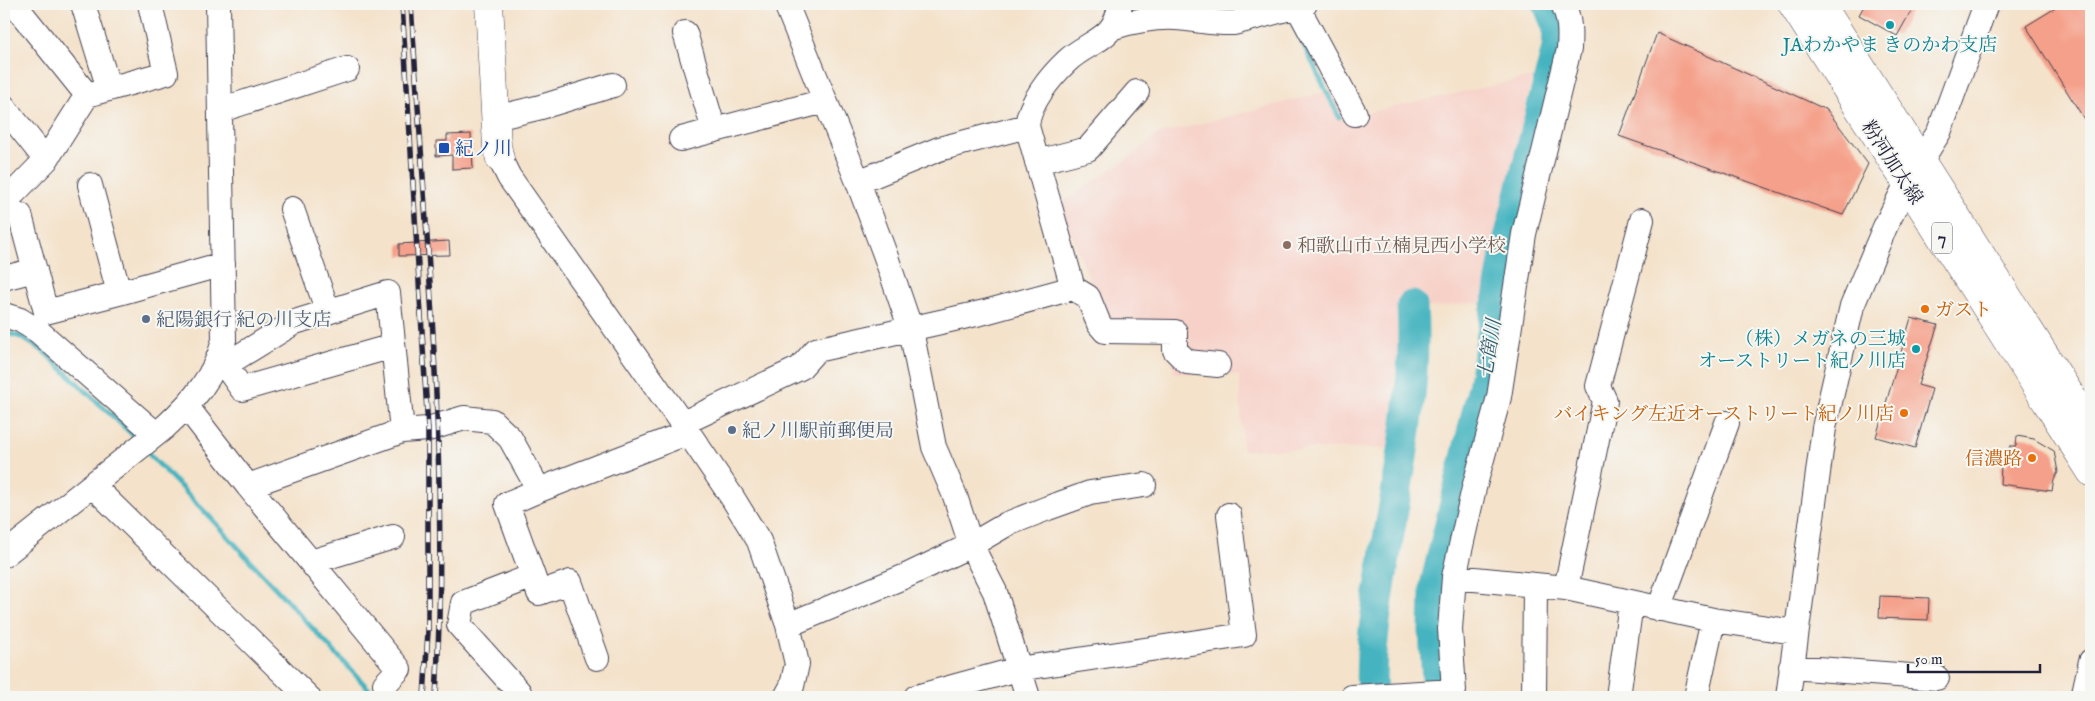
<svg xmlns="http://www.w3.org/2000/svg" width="2095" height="701" font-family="'IM FELL English','Noto Serif JP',serif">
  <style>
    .built { fill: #f7d1c8 }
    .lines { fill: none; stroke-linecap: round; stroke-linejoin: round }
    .stream { stroke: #45b4c0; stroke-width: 5 }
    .river { stroke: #45b4c0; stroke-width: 31 }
    .building { fill: #f5a08a }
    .minor-casing { stroke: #423f50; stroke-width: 26 }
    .major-casing { stroke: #423f50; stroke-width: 29 }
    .minor { stroke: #fff; stroke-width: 24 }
    .major { stroke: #fff; stroke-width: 28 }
    .rail-casing { stroke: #22223b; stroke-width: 5.5 }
    .rail { stroke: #f6f6f2; stroke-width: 4; stroke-dasharray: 11; stroke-linecap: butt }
    .culture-dot { fill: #0f9aa8; stroke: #f6f6f2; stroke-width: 2 }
    .transit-dot { fill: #1a4fb4; stroke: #f6f6f2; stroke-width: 2 }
    .education-dot { fill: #8d6e63; stroke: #f6f6f2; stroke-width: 2 }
    .food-dot { fill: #e8710a; stroke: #f6f6f2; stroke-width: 2 }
    .service-dot { fill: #5c6f8a; stroke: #f6f6f2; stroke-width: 2 }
    .labels { text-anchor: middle; stroke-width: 4; stroke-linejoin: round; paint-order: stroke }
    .shield { fill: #f6f6f2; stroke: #626272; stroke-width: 1 }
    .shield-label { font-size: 18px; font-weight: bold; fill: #22223b }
    .culture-label { font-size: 19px; fill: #0d838f; stroke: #f6f6f2 }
    .transit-label { font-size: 19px; fill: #164399; stroke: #f6f6f2; text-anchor: start }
    .street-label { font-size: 19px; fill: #22223b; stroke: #f6f6f2 }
    .education-label { font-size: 19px; fill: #785e54; stroke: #f6f6f2; text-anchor: start }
    .food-label { font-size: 19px; fill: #c56008; stroke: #f6f6f2; text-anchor: end }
    .service-label { font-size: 19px; fill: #4e5e75; stroke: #f6f6f2; text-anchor: start }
    .water-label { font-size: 20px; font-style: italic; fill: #305c70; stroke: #f6f6f2 }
  </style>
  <rect width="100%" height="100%" fill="#f6f6f2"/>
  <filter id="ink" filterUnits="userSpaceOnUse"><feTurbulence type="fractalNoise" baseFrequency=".02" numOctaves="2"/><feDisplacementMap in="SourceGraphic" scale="10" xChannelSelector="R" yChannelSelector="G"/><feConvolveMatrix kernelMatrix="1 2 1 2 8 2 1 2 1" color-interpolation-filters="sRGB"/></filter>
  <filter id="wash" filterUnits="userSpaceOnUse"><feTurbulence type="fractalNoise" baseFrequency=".0096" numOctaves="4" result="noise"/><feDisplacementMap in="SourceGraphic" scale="20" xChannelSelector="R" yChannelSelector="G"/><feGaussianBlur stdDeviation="1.12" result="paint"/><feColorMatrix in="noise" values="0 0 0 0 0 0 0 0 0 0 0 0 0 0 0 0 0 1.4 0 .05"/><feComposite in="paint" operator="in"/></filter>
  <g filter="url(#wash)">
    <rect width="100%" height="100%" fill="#f4e2ca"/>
    <path class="built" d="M1532,77L1485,302L1402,310L1392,448L1243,450L1239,375L1174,373L1170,337L1106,343L1092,286L1060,204L1135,154L1156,135L1333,90L1348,117Z"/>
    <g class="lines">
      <path class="stream" d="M1294,25L1339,117
        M4,332L21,337L43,351L138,440
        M146,451L207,514L376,697"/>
      <path class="river" d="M1372,697C1369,654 1376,611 1383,569C1397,482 1418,394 1412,306
        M1438,697L1434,631L1435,586L1483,388L1506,250L1557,48L1558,28L1548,4"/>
    </g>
    <g id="blocks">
      <path class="building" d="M1865,4H1915L1897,36L1859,15Z
        M2062,4H2091V130L2026,26Z
        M1657,33L1827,110L1868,164L1843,215L1619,136Z
        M471,134L473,168L452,169V155L436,156V141H447V135Z
        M449,241L450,255L399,256V244Z
        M1911,318L1938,325L1918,385L1932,389L1915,448L1876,437Z
        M2017,436L2034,439L2054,451L2058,472L2054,480L2052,491L2000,484L2001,466L2007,465L2010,446H2016Z
        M1880,596L1929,598L1928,620L1879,618Z"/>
    </g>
  </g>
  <g filter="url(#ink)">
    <use href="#blocks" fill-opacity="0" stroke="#423f50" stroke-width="1"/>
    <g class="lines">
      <defs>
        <path id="minor" d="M14,4L87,95L166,73L150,4
          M83,4L109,89
          M786,4L858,182L886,257L911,330L934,447L955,496L971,545L995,592L1028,697
          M1296,4L1355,114
          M1114,27C1134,21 1154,17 1175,18C1195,19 1214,24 1234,23L1305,4
          M685,33L714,130
          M4,107L46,160
          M221,110L347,69
          M495,118L541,107L613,85
          M681,139L825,101
          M500,159L509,177L679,419L732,497L759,541L788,625L797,664L792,686L786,697
          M1037,162L1088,149L1137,92
          M858,182L939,149L1027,126
          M90,185L119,293L223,264
          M4,203L46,160L87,95
          M292,209L328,312
          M20,215L46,312L119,293
          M4,278L35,270
          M1073,288L1088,297L1099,324L1105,331L1175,332V350L1187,362L1218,365
          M4,315L20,320L38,331L156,434
          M220,358L242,389L393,346
          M225,365L295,322L388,293L402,431
          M187,407L248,486
          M683,423L800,368L816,350L985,312L1073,288L1027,126C1029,103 1050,77 1067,61C1089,40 1116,41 1120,4
          M92,485L308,697
          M539,490L507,504L539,593L570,582L597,658
          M4,555L165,427C192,402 215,377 224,340L218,4
          M311,562L393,537
          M1454,577L1566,588L1713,620L1795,632
          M1566,588L1605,401L1598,386L1642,220
          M1659,609L1727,423
          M788,625L908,575L971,545L1007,524L1048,508L1090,493L1144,485
          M1791,667L1937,678
          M385,684L399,669L248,486L402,431L428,429L464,418L492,421L510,438L539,490L689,432
          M519,692L459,625L463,603L533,576
          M916,697L1018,669L1244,635L1229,515
          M1352,697L1454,691L1450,629L1454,577L1474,488L1499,397L1524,234L1569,49C1570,32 1570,19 1563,4
          M1534,697L1535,585
          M1618,697L1631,603
          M1696,697L1713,620
          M1788,697L1824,428L1852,306L1885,227L1907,183L1939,132L1986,4
          M2083,697L2091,661"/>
        <path id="major" d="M489,4L497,146L500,159
          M1792,4L2091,472
          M1821,4L2091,427"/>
      </defs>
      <use href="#minor" class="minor-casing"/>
      <use href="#major" class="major-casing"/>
      <use href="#minor" class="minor"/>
      <use href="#major" class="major"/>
      <defs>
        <path id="rail" d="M402,4L428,429V631L424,697
          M411,4C426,235 449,466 436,697"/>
      </defs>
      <use href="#rail" class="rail-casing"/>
      <use href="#rail" class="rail"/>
    </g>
  </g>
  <g class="culture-dot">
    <circle cx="1890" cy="25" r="5"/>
    <circle cx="1916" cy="349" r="5"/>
  </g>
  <rect class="transit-dot" x="438" y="142" width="12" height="12" rx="2.5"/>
  <circle class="education-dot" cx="1287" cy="245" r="5"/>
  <g class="food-dot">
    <circle cx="1925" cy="309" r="5"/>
    <circle cx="1904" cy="413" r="5"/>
    <circle cx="2032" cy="458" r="5"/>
  </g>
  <g class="service-dot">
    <circle cx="146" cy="319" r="5"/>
    <circle cx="732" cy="430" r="5"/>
  </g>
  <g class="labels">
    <rect class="shield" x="1932" y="222.5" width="20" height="31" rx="4"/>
    <g class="shield-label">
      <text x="1942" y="244">7</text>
    </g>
    <g class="culture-label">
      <text x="1890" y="51">JAわかやま きのかわ支店</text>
      <text x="1906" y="345" text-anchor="end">（株）メガネの三城<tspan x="1906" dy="22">オーストリート紀ノ川店</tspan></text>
    </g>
    <g class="transit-label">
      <text x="455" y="155">紀ノ川</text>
    </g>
    <g class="street-label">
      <text transform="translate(1893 162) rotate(57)" y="7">粉河加太線</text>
    </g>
    <g class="education-label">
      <text x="1297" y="252">和歌山市立楠見西小学校</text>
    </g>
    <g class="food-label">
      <text x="1935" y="316" text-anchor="start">ガスト</text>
      <text x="1894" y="420">バイキング左近オーストリート紀ノ川店</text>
      <text x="2022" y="465">信濃路</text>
    </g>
    <g class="service-label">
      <text x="156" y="326">紀陽銀行 紀の川支店</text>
      <text x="742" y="437">紀ノ川駅前郵便局</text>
    </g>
    <g class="water-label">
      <text transform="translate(1489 349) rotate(-81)" y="7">七箇川</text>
    </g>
  </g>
  <rect width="2095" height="701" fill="none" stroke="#f6f6f2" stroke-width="20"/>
  <path d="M1908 664v8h132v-8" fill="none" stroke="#22223b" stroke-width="2.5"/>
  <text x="1915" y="664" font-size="15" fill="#22223b" stroke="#f6f6f2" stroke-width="4" paint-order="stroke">50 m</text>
</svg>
